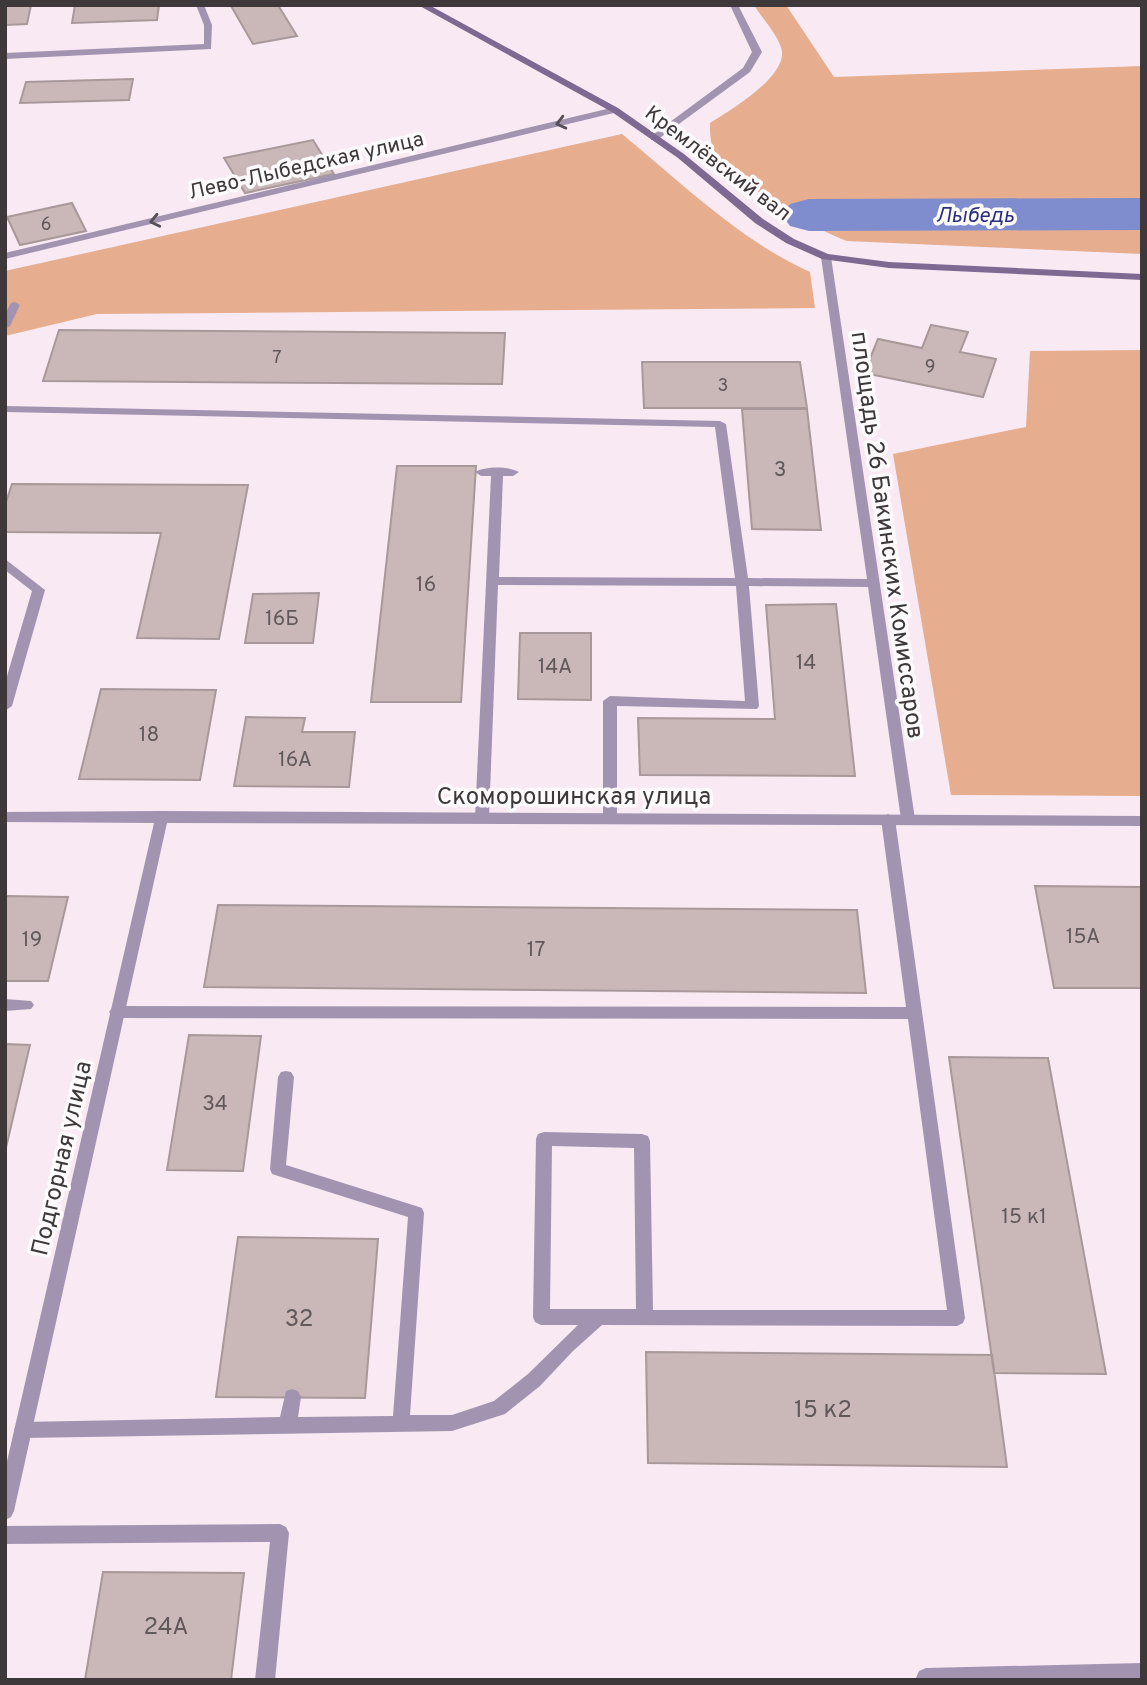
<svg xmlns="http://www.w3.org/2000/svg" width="1147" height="1685" font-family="Overpass,sans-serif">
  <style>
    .green { fill: #e6ad8f }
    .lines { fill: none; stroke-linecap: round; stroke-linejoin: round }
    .river { fill: #7f8cce; fill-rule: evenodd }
    .building { fill: #cab8b9; stroke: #a99899; stroke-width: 2 }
    .lane { fill: #a294b1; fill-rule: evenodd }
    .street { fill: #a294b1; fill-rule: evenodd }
    .secondary { fill: #7e6992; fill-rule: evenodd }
    .oneway { stroke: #574f58 }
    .labels { text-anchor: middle; stroke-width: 7; stroke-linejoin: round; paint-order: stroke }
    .far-number-label { font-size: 18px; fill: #61585a }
    .far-street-label { font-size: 21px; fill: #3e383b; stroke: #fdfafc }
    .far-water-label { font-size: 21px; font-style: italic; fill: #292f7c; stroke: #fdfafc }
    .number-label { font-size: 21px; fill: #61585a }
    .street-label { font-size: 24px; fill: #3e383b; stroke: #fdfafc }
    .near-number-label { font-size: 24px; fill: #61585a }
  </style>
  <rect width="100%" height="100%" fill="#f8e9f2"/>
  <path class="green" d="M754,5H786L834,77L1142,66V254L847,241C818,231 726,178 714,150C710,142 710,132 710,123C730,110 791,75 781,47C776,33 762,18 754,5Z
    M622,134C682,183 739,240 810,272L815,308L97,314L5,336V271Z
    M1142,350V796L951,795L893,454L1026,427L1030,351Z"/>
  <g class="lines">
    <path class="river" d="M1142,198V230L809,231L790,226L782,215L790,204L809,199Z"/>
  </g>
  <path class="building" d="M5,5H31L27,24L5,25Z
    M75,5H159L157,20L72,23Z
    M278,5L297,36L253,44L231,6Z
    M133,79L129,100L20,103L26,82Z
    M313,140L334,174L245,193L224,158Z
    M72,203L86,231L20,245L7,217Z
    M931,325L968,332L960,352L996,359L983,397L864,373L878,339L922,348Z
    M59,330L505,333L502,384L43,381Z
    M642,362H800L807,408H644Z
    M742,409H807L821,530L752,529Z
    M397,466H476L461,702H371Z
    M12,484L248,485L219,639L137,638L161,533L5,532V505Z
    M319,593L313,643H245L253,594Z
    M836,604L855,776L640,775L638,718L775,719L766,605Z
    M520,633H591V700L518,699Z
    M101,689L216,690L200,780L79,779Z
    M246,717L305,718L302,732H355L349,787L234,786Z
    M1035,886L1142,887V988H1054Z
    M5,896L68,897L48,981H5Z
    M218,905L857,910L866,993L204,987Z
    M189,1035L261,1036L243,1171L167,1170Z
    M5,1044L30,1045L5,1152Z
    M949,1057L1048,1058L1106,1374L994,1373Z
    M238,1237L378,1239L365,1398L216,1397Z
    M646,1352L992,1355L1007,1467L648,1463Z
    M103,1572L244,1573L231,1680H85Z"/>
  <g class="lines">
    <path class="lane" d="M826,254L831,257L915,819L908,824L901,819L868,587L749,586L759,706L757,709L617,706V819L610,824L603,819V701L610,696L745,701L736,586L498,585L489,818L482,823L475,818L491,476H481L475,472C485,466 509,466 519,472L513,476H503L499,577L735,578L715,427L5,412V406L720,421L726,424L748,578L867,579L821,257Z
      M15,302L20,305L10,326L5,329V314L11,303Z
      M5,559L45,590L12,706L5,711V683L32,591L5,570Z
      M888,814L895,819L965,1318L963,1323L957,1326L602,1325L573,1351L540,1386L505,1414L452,1431L23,1438L17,1436L14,1430L17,1424L23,1422L280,1417L286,1391L292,1389L298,1391L301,1397L298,1417L393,1416L408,1217L272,1174L270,1169L278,1077L281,1072L286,1071L291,1072L294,1077L286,1165L416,1206L422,1208L424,1213L410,1415H452L494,1401L528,1374L578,1325H541L535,1322L533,1317L536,1139L538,1134L544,1132L642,1134L648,1136L650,1141L653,1310H947L908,1019L117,1018L112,1016L109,1012L112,1008L117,1006L906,1007L881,819ZM552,1146L634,1148L636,1309H550Z
      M5,999L31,1001L34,1005L31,1009L5,1011Z
      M280,1524L286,1527L289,1533L275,1680H255L270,1542L5,1544V1526Z
      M1142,1663V1680L916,1678L919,1671L926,1668Z"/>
    <path class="street" d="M196,5H204L212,25L211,49L5,59V53L204,44V25Z
      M730,5H738L762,52L750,72L657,140H651V136L743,68L752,52Z
      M615,107L620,110L618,112L5,259V253Z
      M162,811L1142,816V826L167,823L14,1511L11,1517L5,1520V1470L154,823L5,822V812Z"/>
    <path class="secondary" d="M418,5H429L618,108L684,154L763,219L794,239L828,254L889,262L1142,274V280L889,268L822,259L786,243L755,223L678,158L612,112Z"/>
  </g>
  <defs><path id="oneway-chevron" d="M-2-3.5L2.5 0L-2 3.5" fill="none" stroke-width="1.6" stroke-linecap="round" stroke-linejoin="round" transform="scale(1.75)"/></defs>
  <g class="oneway">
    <use href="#oneway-chevron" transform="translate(561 123) rotate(166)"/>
    <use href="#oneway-chevron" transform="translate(155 221) rotate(167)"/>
  </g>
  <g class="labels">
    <g class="far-number-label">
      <text x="46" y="230">6</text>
      <text x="277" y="363">7</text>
      <text x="930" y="372">9</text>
      <text x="723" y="391">3</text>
    </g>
    <g class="far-street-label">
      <text transform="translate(718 163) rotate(37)" y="7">Кремлёвский вал</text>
      <text transform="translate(306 165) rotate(-13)" y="7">Лево-Лыбедская улица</text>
    </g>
    <g class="far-water-label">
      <text x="975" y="222">Лыбедь</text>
    </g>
    <g class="number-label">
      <text x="780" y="476">3</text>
      <text x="426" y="591">16</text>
      <text x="282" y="625">16Б</text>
      <text x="806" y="669">14</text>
      <text x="555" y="673">14А</text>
      <text x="149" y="741">18</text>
      <text x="295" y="766">16А</text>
      <text x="1083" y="943">15А</text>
      <text x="32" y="946">19</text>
      <text x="536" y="956">17</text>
      <text x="215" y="1110">34</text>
      <text x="1024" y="1223">15 к1</text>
    </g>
    <g class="street-label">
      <text transform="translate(888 535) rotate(82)" y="8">площадь 26 Бакинских Комиссаров</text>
      <text x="574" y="804">Скоморошинская улица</text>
      <text transform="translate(61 1158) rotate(-77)" y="8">Подгорная улица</text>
    </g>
    <g class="near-number-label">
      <text x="299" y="1326">32</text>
      <text x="823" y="1417">15 к2</text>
      <text x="166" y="1634">24А</text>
    </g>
  </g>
  <rect width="1147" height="1685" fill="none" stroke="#3e383b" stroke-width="14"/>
</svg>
